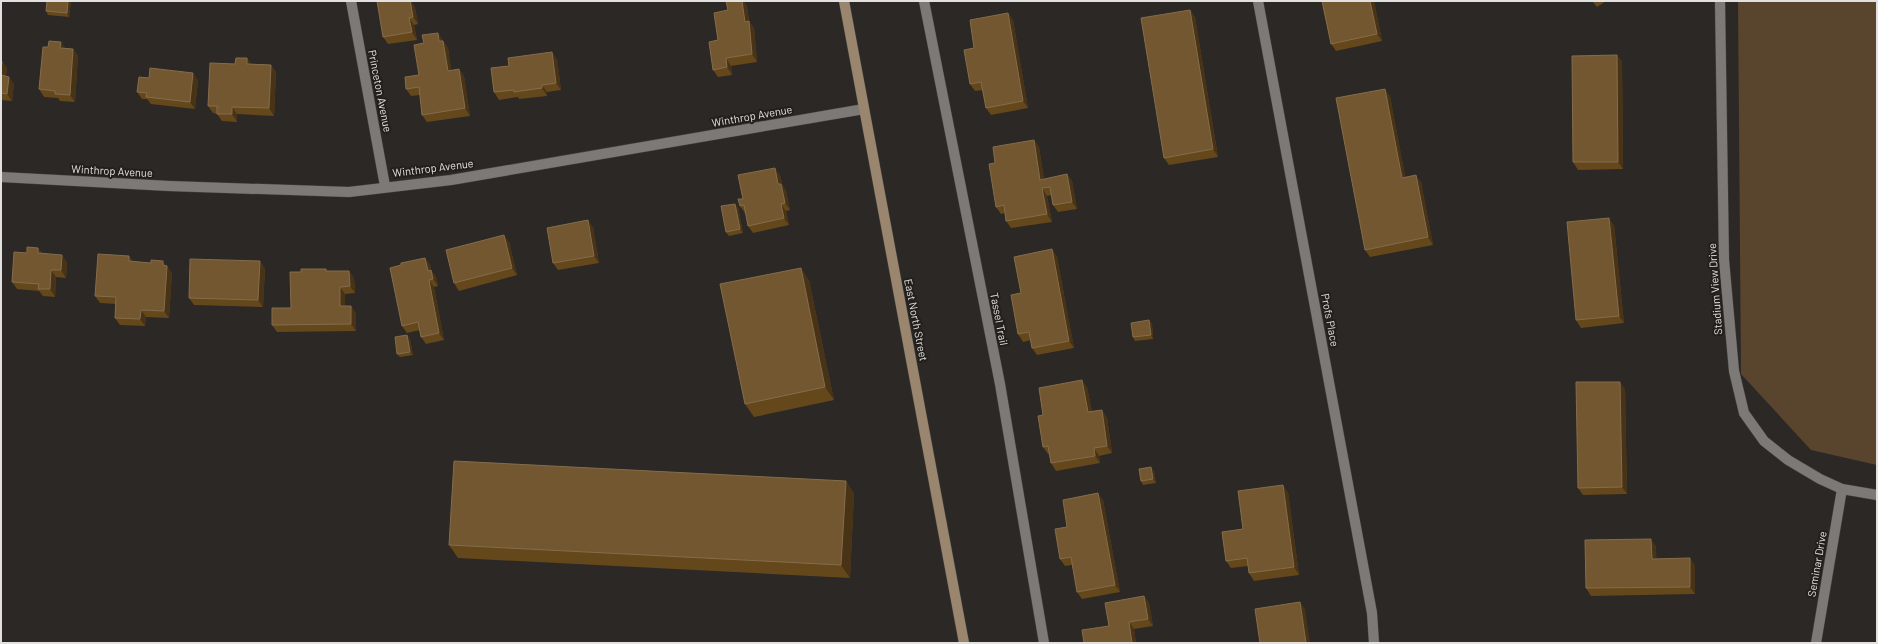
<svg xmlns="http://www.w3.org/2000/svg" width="1878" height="644" font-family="Barlow,sans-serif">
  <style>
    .green { fill: #59452d }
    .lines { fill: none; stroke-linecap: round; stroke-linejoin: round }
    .street-casing { stroke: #464340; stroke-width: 11 }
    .secondary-casing { stroke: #464340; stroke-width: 11 }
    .street { stroke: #7d7976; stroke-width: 10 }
    .secondary { stroke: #9a866e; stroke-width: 10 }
    .wall { fill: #65471c }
    .shaded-wall { fill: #483317 }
    .building { fill: #735731; stroke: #846d4c }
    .labels { text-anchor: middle; stroke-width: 4; stroke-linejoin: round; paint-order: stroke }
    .street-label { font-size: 11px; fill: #e3e1df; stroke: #221f1c }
  </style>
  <rect width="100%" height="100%" fill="#2b2825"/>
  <path class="green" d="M1738,1H1877V465L1811,450L1741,374Z"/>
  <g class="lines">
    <defs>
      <path id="street" d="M351,1L385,186
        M924,1L1000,384L1044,643
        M1258,1L1372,613L1374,643
        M1720,1L1724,260L1734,371L1744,413L1764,441L1788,460L1820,479L1842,489L1877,495
        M1,177L169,186L349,192L451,180L864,109
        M1816,643L1842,489"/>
      <path id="secondary" d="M844,1L964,643"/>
    </defs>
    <use href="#street" class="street-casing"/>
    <use href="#secondary" class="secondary-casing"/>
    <use href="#street" class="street"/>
    <use href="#secondary" class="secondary"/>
  </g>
  <path class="wall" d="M71,1L69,17L48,15L46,11Z
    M411,1L415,8L418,24L414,25L417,40L388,44L383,37Z
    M728,1H743L747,6L749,21L754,28L757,62L731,66L732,75L718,77L713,70L718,40L728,10Z
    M1322,1H1374L1382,41L1336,51L1331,44Z
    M1592,1H1606L1597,7Z
    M1190,10L1195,17L1218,157L1169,165L1164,158Z
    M1008,13L1013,20L1028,108L991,115L986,108L983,90L975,91L970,84L974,48Z
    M443,40V41L448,48L451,71L459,69L464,76L470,116L427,122L422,115L420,95L411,96L406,89L419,75L424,43Z
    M66,49H73L78,56L75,102L60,101L58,98L44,97L39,89Z
    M1617,55L1622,62L1623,169L1578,170L1573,162Z
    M247,58L251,64L271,65L276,72L274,116L237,114V122L222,121L217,114L213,113L208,106L235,64Z
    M557,59L561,90L547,92V96L519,99L518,97L499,100L494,92Z
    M1,61L7,68L6,76L14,84L12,101L1,100Z
    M149,78L198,80L195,109L151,104L147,99H142L137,92Z
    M1390,96L1405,177L1421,182L1433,245L1370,257L1365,250Z
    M1034,140L1039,147L1044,179L1067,174L1072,181L1077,209L1058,212L1053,205L1052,195L1047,196L1052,222L1011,228L1006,221L1005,213L1001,214L996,207L995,163Z
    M780,175L782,184L786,191L790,210L786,211L789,225L753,233L748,226L746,213H745L740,206L743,199Z
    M738,207L743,233L729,236L726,232Z
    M1614,225L1624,323L1581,328L1576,320Z
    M593,227L599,263L558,270L553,263Z
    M509,242L517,275L459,291L454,283Z
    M38,248L42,253L67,262L66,278L56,277L55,297L43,296L39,291L17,289L12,282L27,253Z
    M1052,249L1057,257L1074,348L1037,355L1032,348L1031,340L1023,342L1018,334L1021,293Z
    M129,256L133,262L166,266L172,273L169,318L146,317L145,326L120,325L115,318L116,304L100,303L95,296Z
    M425,258L430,265L431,270L436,277L438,286L434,287L444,340L426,344L421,337L420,330L407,333L402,326L401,265Z
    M265,268L263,307L194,305L189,298Z
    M326,269L327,271H349L354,278L355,293L345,294V306H351L356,313V331L277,332L272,325L291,308L301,272Z
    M809,280L834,400L754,417L745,404Z
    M1149,320L1152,324L1153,339L1135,341L1133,337Z
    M407,335L410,339L413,355L400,357L397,354Z
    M1087,387L1092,412L1107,417L1112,453L1099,456L1100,463L1056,471L1051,463L1049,454H1048L1043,447V415Z
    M1625,389L1627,494L1583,495L1578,488Z
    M1154,471L1156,483L1143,485L1141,481Z
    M846,481L854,494L850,578L458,558L449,545Z
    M1288,492L1299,575L1254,581L1249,573L1248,566L1231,568L1226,561L1243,529Z
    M1103,500L1120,592L1082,599L1077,592L1072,565L1065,566L1060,559L1067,527Z
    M1656,546V559L1695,565V594L1591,596L1586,588Z
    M1144,596L1149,603L1153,626L1134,629L1136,643H1084L1109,626Z"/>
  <path class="shaded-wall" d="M68,1H71L69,17L67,13Z
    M411,1L415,8L418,24L413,17Z
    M742,1H743L747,6L750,29L745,22Z
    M1370,1H1374L1382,41L1377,34Z
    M1190,10L1195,17L1218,157L1213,149Z
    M1008,13L1013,20L1028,108L1023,101Z
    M409,18L414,25L417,40L412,32Z
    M749,21L754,28L757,62L752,54Z
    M438,33L443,40L444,48L439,41Z
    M443,41L448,48L453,78L448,71Z
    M61,42L66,49L60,48Z
    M73,49L78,56L75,102L70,95Z
    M552,52L557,59L561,90L556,83Z
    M1617,55L1622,62L1623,169L1618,162Z
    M247,58L252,65L247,64Z
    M726,58L731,66L732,75L727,67Z
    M2,61L7,68L5,82L1,76Z
    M271,65L276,72L274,116L269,108Z
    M459,69L464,76L470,116L465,108Z
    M193,73L198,80L195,109L190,102Z
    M9,77L14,84L12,101L7,94Z
    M542,85L547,92V96L542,88Z
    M1385,89L1390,96L1407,185L1402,178Z
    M232,107L237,114V122L232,114Z
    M1034,140L1039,147L1045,187L1040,180Z
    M775,168L780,175L782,184L786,191L790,210L785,203L778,184Z
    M1067,174L1072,181L1077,209L1072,202Z
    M1416,175L1421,182L1433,245L1428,237Z
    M1042,188L1047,196L1052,222L1047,214Z
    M735,204L738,207L743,233L740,229Z
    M781,204L786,211L789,225L784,218Z
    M1609,218L1614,225L1624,323L1619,316Z
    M588,220L593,227L599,263L594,256Z
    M504,235L509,242L517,275L512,268Z
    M38,248L43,255L38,253Z
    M1052,249L1057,257L1074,348L1069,341Z
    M62,255L67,262L66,278L61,270Z
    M129,256L134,263L129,261Z
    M425,258L430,265L433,278L428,271Z
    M163,261L167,267V266L172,273L169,318L164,311Z
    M260,261L265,268L263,307L258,300Z
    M801,268L809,280L834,400L825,387Z
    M51,270L56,277L55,297L50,289Z
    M431,270L436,277L438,286L433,279Z
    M349,271L354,278L355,293L350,286Z
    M429,280L434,287L444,340L439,333Z
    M340,287L345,294V314L340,306Z
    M351,306L356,313V331L351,324Z
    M141,310L146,317L145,326L140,319Z
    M1149,320L1152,324L1153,339L1151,335Z
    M407,335L410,339L413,355L410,352Z
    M1082,380L1087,387L1093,419L1088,412Z
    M1620,382L1625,389L1627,494L1622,487Z
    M1102,410L1107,417L1112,453L1107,446Z
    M1094,448L1099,456L1100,463L1095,456Z
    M1151,467L1154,471L1156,483L1153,479Z
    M846,481L854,494L850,578L841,565Z
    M1283,485L1288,492L1299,575L1294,567Z
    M1098,493L1103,500L1120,592L1115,585Z
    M1651,539L1656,546L1657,566L1652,559Z
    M1690,558L1695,565V594L1690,587Z
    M1144,596L1149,603L1153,626L1148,619Z
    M1300,602L1305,609L1310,643H1306Z
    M1129,622L1134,629L1136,643H1132Z"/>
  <path class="building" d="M47,1H68L67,13L46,11Z
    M377,1H410L413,17L409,18L412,32L383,37Z
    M726,1H742L745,22L749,21L752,54L726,58L727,67L713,70L709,42L718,40L714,13L728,10Z
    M1322,1H1370L1377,34L1331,44Z
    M1190,10L1213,149L1164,158L1141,18Z
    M1008,13L1023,101L986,108L981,82L970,84L964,50L974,48L970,20Z
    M438,33L439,41H443L448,71L459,69L465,108L422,115L419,87L406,89L405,77L419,75L414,45L424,43L422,35Z
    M49,41L61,42L60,48L73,49L70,95L55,94V91L39,89L43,47H48Z
    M552,52L556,83L542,85V88L514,92V90L494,92L491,68L509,66L508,58Z
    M1617,55L1618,162H1573L1572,56Z
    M236,58H247V64L271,65L269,108L232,107V114H217V106H208L210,63L235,64Z
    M1,61H2L1,70Z
    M150,68L193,73L190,102L146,97L147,93L137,92L139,77L149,78Z
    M1,75L9,77L7,94L1,93Z
    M1385,89L1402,178L1416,175L1428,237L1365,250L1336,98Z
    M1034,140L1040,180L1067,174L1072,202L1053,205L1050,187L1042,188L1047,214L1006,221L1004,205L996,207L989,164L995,163L993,147Z
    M775,168L778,184H781L785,203L781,204L784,218L748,226L744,205L740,206L738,199H743L738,175Z
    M735,204L740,229L726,232L721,206Z
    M1609,218L1619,316L1576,320L1567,222Z
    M588,220L594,256L553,263L547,228Z
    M504,235L512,268L454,283L446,250Z
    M27,247L38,248V253L62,255L61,270H51L50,289H38L39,284L12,282L14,252L27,253Z
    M1052,249L1069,341L1032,348L1029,332L1018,334L1011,295L1021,293L1014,257Z
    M98,254L129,256V261L151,263V260L163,261V265L167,266L164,311L141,310L140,319L115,318L116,297L95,296Z
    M425,258L428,271L431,270L433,279L429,280L439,333L421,337L418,322L402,326L390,268L401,265V263Z
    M190,259L260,261L258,300L189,298Z
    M801,268L825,387L745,404L720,284Z
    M301,269H326V271H349L350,286L340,287V306H351V324L272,325V308H291L290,272H301Z
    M1149,320L1151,335L1133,337L1131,323Z
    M407,335L410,352L397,354L395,337Z
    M1082,380L1088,412L1102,410L1107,446L1094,448L1095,456L1051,463L1048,446L1043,447L1038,416L1043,415L1039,388Z
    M1576,382H1620L1622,487L1578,488Z
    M454,461L846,481L841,565L449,545Z
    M1151,467L1153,479L1141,481L1139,469Z
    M1283,485L1294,567L1249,573L1247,558L1226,561L1222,532L1243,529L1238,491Z
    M1098,493L1115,585L1077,592L1071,557L1060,559L1055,529L1067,527L1063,500Z
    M1651,539L1652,559L1690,558V587L1586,588L1585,540Z
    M1144,596L1148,619L1129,622L1132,643H1084L1082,630L1109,626L1105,603Z
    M1300,602L1306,643H1260L1255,609Z"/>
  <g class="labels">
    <g class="street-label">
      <text transform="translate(380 91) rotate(79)" y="4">Princeton Avenue</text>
      <text transform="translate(752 116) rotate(-10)" y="4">Winthrop Avenue</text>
      <text transform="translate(433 168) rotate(-7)" y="4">Winthrop Avenue</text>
      <text transform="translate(112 171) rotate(3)" y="4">Winthrop Avenue</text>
      <text transform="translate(1715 289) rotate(-94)" y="4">Stadium View Drive</text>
      <text transform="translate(999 319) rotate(79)" y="4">Tassel Trail</text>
      <text transform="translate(916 320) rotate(79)" y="4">East North Street</text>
      <text transform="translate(1330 320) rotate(79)" y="4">Profs Place</text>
      <text transform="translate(1817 564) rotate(-80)" y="4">Seminar Drive</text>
    </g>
  </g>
  <rect width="1878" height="644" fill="none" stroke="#e3e1df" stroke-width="4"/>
</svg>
